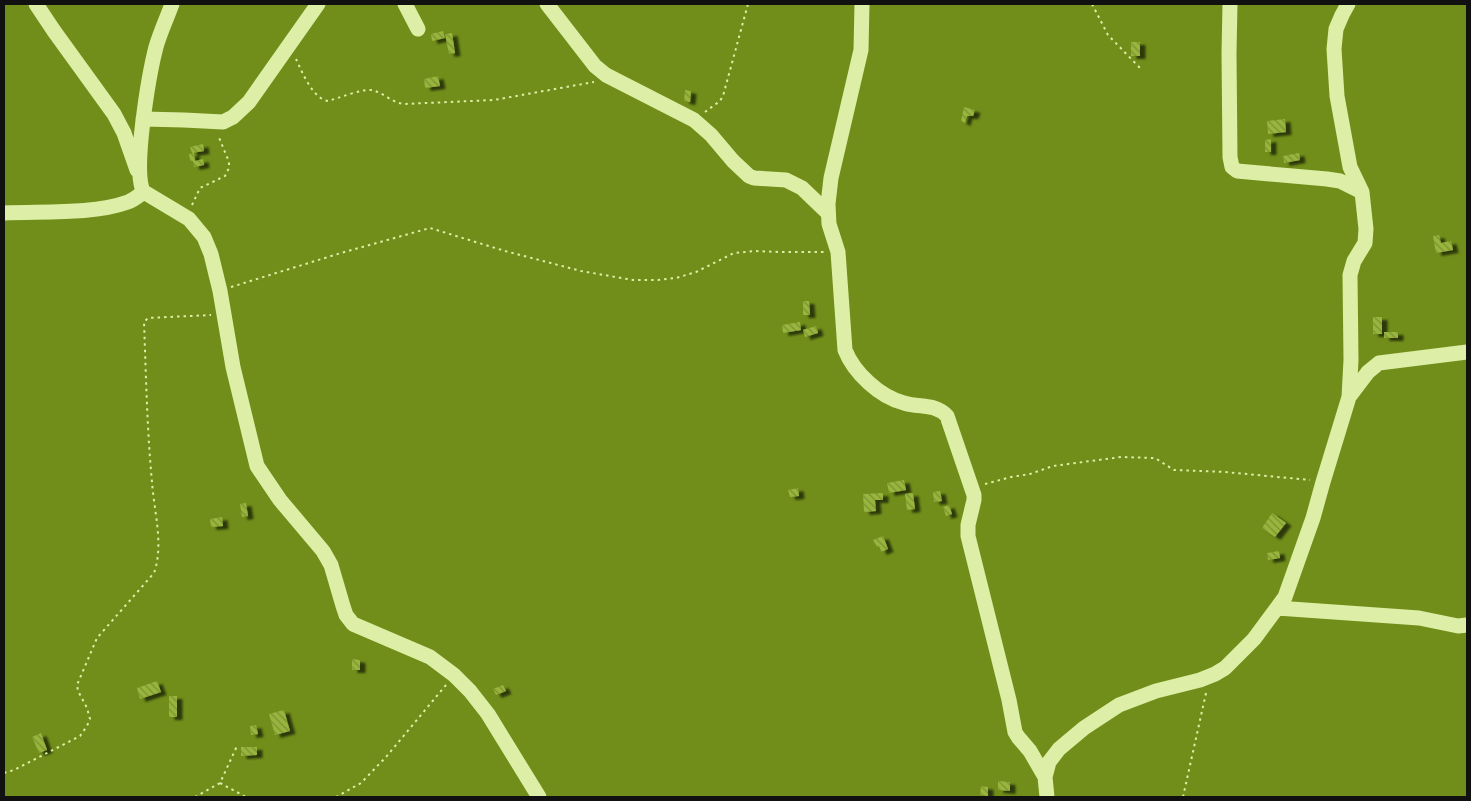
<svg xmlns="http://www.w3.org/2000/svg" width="1471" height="801" font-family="'Space Grotesk',sans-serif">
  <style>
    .building { fill: url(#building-back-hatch); filter: url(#shadow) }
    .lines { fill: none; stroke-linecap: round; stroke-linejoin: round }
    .path { stroke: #ddeea6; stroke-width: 2; stroke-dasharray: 2.5 4; stroke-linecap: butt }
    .minor { stroke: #ddeea6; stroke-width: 15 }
  </style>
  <defs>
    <pattern id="building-back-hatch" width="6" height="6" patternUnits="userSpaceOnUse" patternTransform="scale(1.25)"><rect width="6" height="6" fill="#98b53e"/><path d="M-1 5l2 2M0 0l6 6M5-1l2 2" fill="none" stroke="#7b9233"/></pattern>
    <filter id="shadow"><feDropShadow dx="5.5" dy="3" stdDeviation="1" flood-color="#0009"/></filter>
  </defs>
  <rect width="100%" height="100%" fill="#708e19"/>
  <path class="building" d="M443,31L445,38L432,41L431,34Z
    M452,33L455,53L449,54L445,34Z
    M1131,42H1140V56H1131Z
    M438,76L440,86L425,88L424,79Z
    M685,90L691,91L690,102L684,101Z
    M964,107L975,110L973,116H967L965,123L961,121Z
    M1285,119L1286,132L1268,134L1267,121Z
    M1271,139V152H1265V140Z
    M203,144L204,151L192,153L190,147Z
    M194,153L195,161L203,159L204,165L194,167L193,161H190L189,154Z
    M1299,153L1300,160L1284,163L1283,156Z
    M1439,235L1441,243L1451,241L1453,250L1436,253L1433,236Z
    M803,301H809L810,315H803Z
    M1373,317H1382V334H1373Z
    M800,322L801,330L783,333L782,325Z
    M816,326L818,333L805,337L803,330Z
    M1384,332H1398V338H1384Z
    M904,480L906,490L889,493L887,483Z
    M798,488L799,496L790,497L788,490Z
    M940,491L942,501L934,502L933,492Z
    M883,493V500H875L876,511L864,512L863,494Z
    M913,493L915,509L907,510L905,494Z
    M246,503L248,516L242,517L240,504Z
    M949,505L952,514L946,516L943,507Z
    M1272,513L1286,523L1275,537L1262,528Z
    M222,517L223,526L211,527L210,519Z
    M883,536L888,549L881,552L879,546L877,547L873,540Z
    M1279,551L1280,558L1268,560L1267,553Z
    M352,659L360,660V670H352Z
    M157,681L161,692L140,699L137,688Z
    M503,685L506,691L496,695L493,689Z
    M169,696H177V717H169Z
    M284,710L290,731L275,735L269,714Z
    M256,725L258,734L251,735L250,726Z
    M41,733L47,750L39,753L32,737Z
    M241,747H257V755L241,756Z
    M998,781L1010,782V791L998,790Z
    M981,786L988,787V796L980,795Z"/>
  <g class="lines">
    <path class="path" d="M1092,4L1108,35L1140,68
      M296,59C302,72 313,99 328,101C339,98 361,89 371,90C383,92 392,103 404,104L494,100L594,82
      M705,112L720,101L723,96L748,4
      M192,205L200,188L225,176L229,168V162L218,135
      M231,287L341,253L430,228L505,251L581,271L633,280H658L676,278L696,272L734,253L755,251L780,252H825
      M985,484L1011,477L1030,474L1053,466L1121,457L1155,458L1174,470L1225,472L1310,480
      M4,773L14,770L80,736L87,726L90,719L87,708L78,691L77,685L97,638L154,573C164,545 154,511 152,482C147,429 146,375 144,322L148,318L211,315
      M220,783L246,797
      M195,797L220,783L237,746
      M336,797L361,783L386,757L446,685
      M1183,797L1206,693"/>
    <path class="minor" d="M36,4L54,31L114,114L124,133L137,170
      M172,4C167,18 160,33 156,47C150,70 131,175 144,192L189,219L204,237L211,254L220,291L233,367L257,466L280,500L323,551L331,565L343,606L346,615L353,624L430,657L454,675L470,691L488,714L539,797
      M405,4L418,29
      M547,4L595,66L606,75L694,120L711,135L733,161L749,176L754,178L786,180L802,188L828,213
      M862,4L861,50L831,178L828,204L829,224L838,252L845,350C854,373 880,397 904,403C920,408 935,403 947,416L974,495V500L968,525V536L1009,700L1015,732L1018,737L1030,751L1045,777
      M1230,4L1229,53L1230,157L1232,167L1237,171L1327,179L1340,181L1362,192
      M143,119L184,120L223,122L233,117L249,102L318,4
      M4,213C42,211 92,215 128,202C134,200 139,195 144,192
      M1349,397L1368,372L1379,363L1467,352
      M1277,608L1419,618L1458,626L1467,625
      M1047,797L1045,777L1049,762L1059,749L1084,728L1119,705L1156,691L1200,680L1215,674L1225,668L1254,639L1285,597L1313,518L1323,482L1349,397L1351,360L1350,275L1354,261L1365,243L1366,229L1362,192L1350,167L1337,96L1334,49L1336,29L1342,15L1348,4"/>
  </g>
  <rect width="1471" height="801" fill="none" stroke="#111111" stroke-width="10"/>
</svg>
